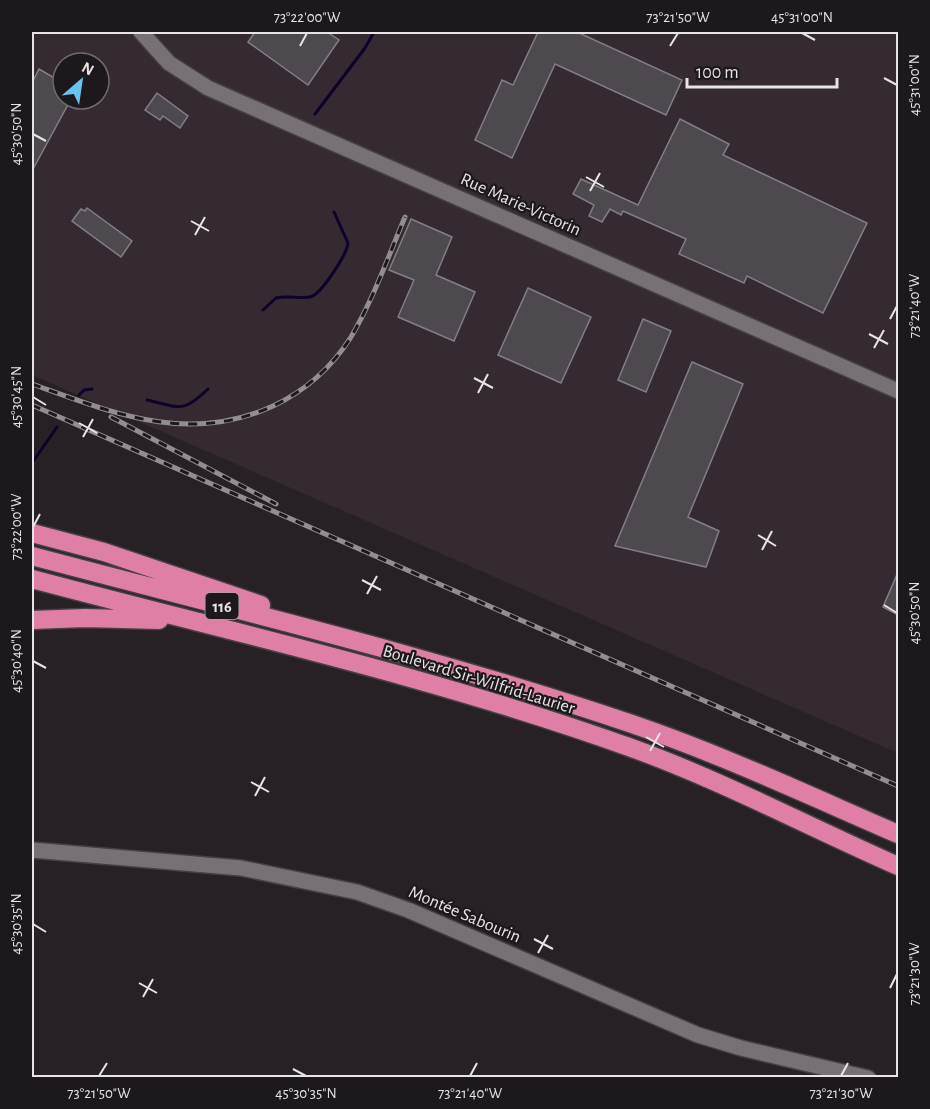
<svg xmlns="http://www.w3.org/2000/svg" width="930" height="1109" font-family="'Alegreya Sans',sans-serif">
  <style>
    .built { fill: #352a32; fill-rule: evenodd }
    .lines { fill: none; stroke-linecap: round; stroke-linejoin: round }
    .stream { stroke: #0f012a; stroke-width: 3 }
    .building { fill: #4d494f; stroke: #827e85; stroke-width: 1.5 }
    .secondary-casing { stroke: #443f42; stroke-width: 18 }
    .highway-casing { stroke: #443f42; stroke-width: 21 }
    .path { stroke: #878285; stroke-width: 1.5; stroke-dasharray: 4.5 4.5; stroke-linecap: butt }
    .secondary { stroke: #777176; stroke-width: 15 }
    .highway { stroke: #e07fa5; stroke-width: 18 }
    .rail-casing { stroke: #928d90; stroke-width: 5 }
    .rail { stroke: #1d181c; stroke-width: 3; stroke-dasharray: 9; stroke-linecap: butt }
    .ticks { fill: none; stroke: #e7e4e6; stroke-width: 2 }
    .labels { text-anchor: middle; stroke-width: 4.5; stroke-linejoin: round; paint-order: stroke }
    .shield { fill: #1d181c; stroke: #aaa7a9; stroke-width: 1.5 }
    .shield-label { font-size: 16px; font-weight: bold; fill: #e7e4e6 }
    .street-label { font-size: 18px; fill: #e7e4e6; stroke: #1d181c }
    .neatline { fill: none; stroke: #e7e4e6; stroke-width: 2 }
    .ticks-label { font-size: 15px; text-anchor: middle; fill: #e7e4e6 }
  </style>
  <rect width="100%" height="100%" fill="#272125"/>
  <path class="built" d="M32,32H898V753L32,375ZM63,63H99V99H63Z"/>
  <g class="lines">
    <path class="stream" d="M315,114L365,48L374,32
      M263,310L276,298C288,295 299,299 310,297C321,295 347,254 348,243L334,212
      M79,395L84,390L92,389
      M147,400C180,407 182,414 208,389
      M32,463L57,427"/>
  </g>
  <path class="building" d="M255,32H327L339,40L308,85L248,42Z
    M538,32H577L682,80L666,115L555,64L512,158L475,140L502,80L513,85Z
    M39,69L63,83V99H71L32,171V83Z
    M157,93L188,116L180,128L163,116L160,120L145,110Z
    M680,119L729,144L723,155L867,223L823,313L747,276L744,283L679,254L686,239L623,211L621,215L610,209L602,222L589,216L594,205L573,194L581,179L638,205Z
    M87,208L132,241L121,257L72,221L81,209L85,211Z
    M411,219L452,237L436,275L475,292L454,341L398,317L414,280L389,270Z
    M528,288L591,317L561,383L498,355Z
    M643,319L671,331L646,392L618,380Z
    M692,362L743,384L688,517L719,531L706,567L615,546Z
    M898,572V615L883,607Z"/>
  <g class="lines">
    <defs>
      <path id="secondary" d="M141,32L169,63L208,88L898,391
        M32,850L241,868L357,892L408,910L698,1035L741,1048L868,1078"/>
      <path id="highway" d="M32,533L104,552L261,605
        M32,556C232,609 435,657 632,724C723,755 810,796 898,834
        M32,579C231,632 434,677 629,747C721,780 809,827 898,866
        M32,620L85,618L159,620"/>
    </defs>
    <use href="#secondary" class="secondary-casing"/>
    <use href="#highway" class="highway-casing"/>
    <path class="path" d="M55,79L57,76"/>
    <use href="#secondary" class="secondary"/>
    <use href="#highway" class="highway"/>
    <defs>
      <path id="rail" d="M32,384C113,413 188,445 273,406C305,391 332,367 351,337C373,300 388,257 405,217
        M32,405L898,786
        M111,417L276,504"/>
    </defs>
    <use href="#rail" class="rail-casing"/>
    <use href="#rail" class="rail"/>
  </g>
  <path class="ticks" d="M802,33L815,40M300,46L307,33M670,46L678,33M884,78L897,85M33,134L46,141M586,177L604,187M590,191L600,173M191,221L209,231M195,235L205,217M890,319L897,306M869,334L888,344M874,348L884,330M474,378L493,388M478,393L488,374M33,397L46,405M79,423L97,433M83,437L93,419M33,527L40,514M758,535L776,546M762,550L772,531M362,580L381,590M367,594L377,576M884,605L897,613M33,661L46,668M646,737L664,747M650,751L660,733M251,782L269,792M255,796L265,777M33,924L46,932M534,939L553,949M538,953L548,935M139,983L157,993M890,988L897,974M143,997L153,979M293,1069L306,1076M99,1076L107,1063M470,1076L477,1063M841,1076L848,1063"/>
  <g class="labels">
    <rect class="shield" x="205.5" y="593" width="33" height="26" rx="4.5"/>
    <g class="shield-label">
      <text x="222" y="612">116</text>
    </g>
    <g class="street-label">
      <text transform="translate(521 204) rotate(24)" y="6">Rue Marie-Victorin</text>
      <text transform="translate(479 679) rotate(17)" y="6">Boulevard Sir-Wilfrid-Laurier</text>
      <text transform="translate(465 914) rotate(23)" y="6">Montée Sabourin</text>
    </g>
  </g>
  <rect width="930" height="1109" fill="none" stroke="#1d181c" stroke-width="66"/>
  <g transform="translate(81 81) rotate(29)"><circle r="28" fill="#1d181c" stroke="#6e6a6d" stroke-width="1.5"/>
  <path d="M0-4.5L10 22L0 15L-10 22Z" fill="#66c4ef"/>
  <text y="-9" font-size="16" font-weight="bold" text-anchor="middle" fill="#e7e4e6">N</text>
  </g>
  <path d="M687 78v9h150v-9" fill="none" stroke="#e7e4e6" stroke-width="3"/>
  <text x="696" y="78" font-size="18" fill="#e7e4e6" stroke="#1d181c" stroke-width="4.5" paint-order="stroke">100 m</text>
  <rect x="33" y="33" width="864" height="1043" class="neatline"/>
  <g class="ticks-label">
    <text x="307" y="22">73°22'00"W</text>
    <text x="678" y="22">73°21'50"W</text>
    <text x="802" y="22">45°31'00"N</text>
    <text transform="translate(914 85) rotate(-90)" y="5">45°31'00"N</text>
    <text transform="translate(16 134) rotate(-90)" y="5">45°30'50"N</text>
    <text transform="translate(914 306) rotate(-90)" y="5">73°21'40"W</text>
    <text transform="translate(16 397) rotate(-90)" y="5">45°30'45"N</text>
    <text transform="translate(16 527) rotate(-90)" y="5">73°22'00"W</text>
    <text transform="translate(914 613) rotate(-90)" y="5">45°30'50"N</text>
    <text transform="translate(16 661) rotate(-90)" y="5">45°30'40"N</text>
    <text transform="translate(16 924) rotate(-90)" y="5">45°30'35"N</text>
    <text transform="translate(914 974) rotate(-90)" y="5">73°21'30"W</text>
    <text x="99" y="1098">73°21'50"W</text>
    <text x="306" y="1098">45°30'35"N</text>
    <text x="470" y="1098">73°21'40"W</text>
    <text x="841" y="1098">73°21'30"W</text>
  </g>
</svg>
